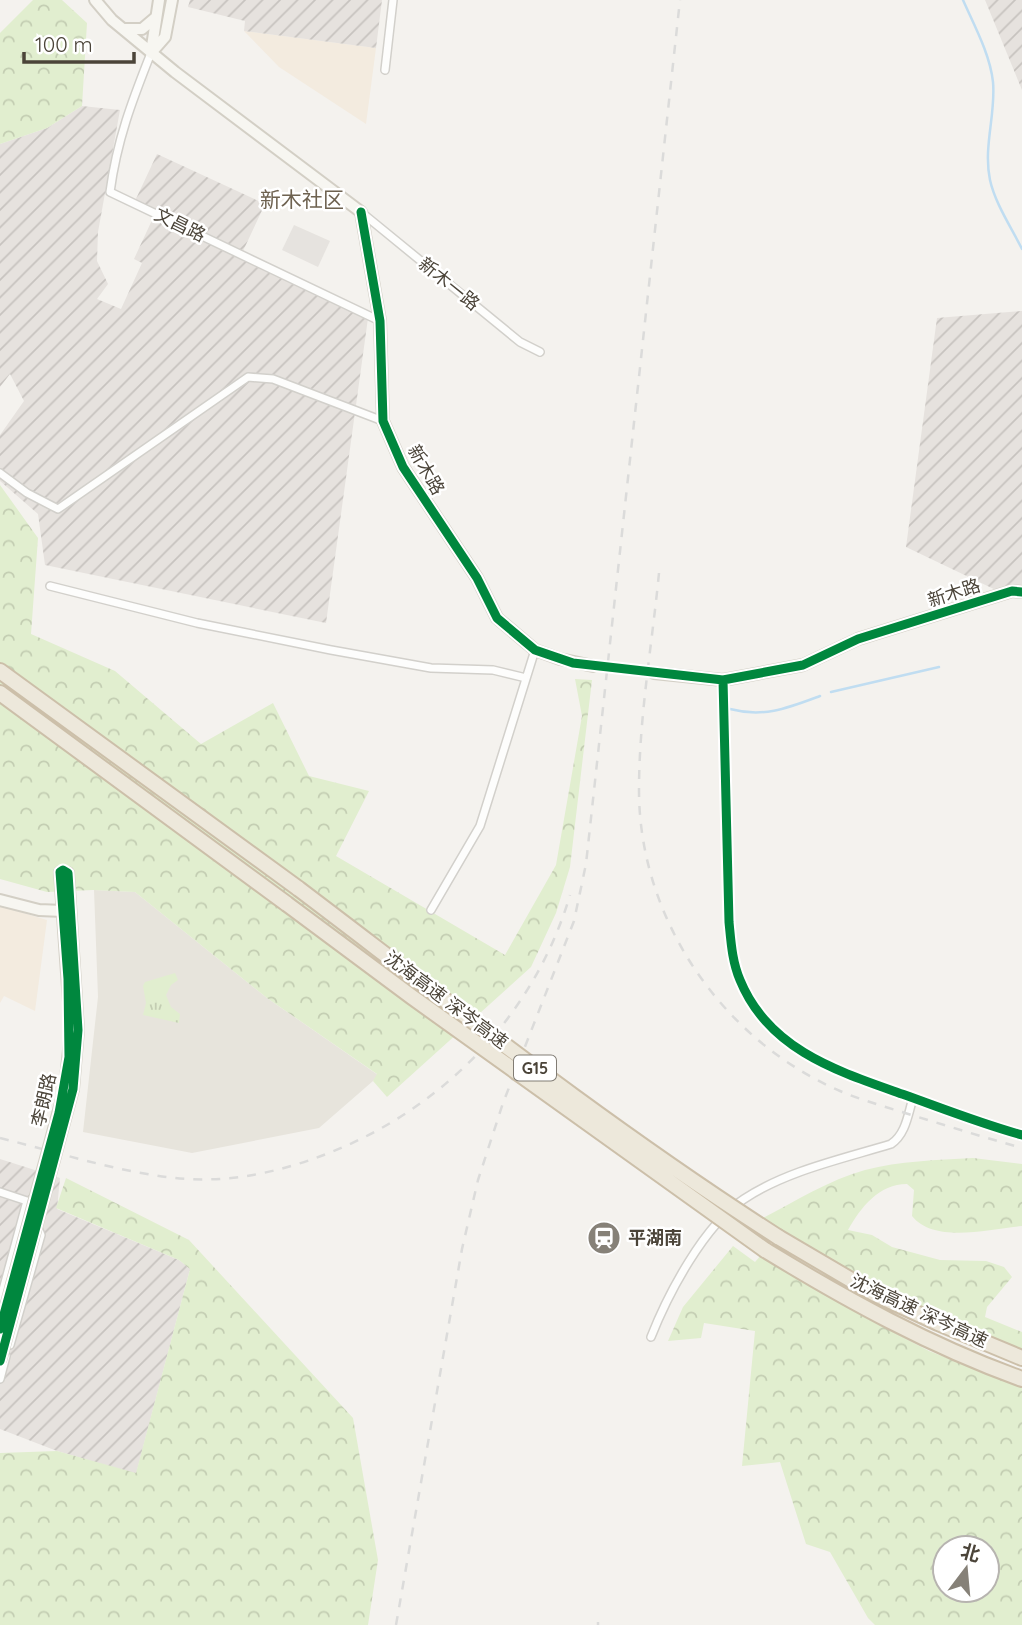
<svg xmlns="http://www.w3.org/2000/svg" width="1022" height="1625" font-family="Quicksand,'Noto Sans SC',sans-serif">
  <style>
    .residential { fill: #e7e4dc }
    .commercial { fill: #f3ebdf }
    .industrial { fill: url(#industrial-furrows) }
    .grass { fill: url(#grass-tufts) }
    .forest { fill: url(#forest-crowns); fill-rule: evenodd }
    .parking { fill: #e6e3df }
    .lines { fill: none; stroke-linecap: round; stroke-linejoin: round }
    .stream { stroke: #c0ddf1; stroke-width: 2.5 }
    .secondary-tunnel { stroke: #d2cfca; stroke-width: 10; stroke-dasharray: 10 5; stroke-linecap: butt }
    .street-casing { stroke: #d2d0cb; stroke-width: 10 }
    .secondary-casing { stroke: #d3cfc5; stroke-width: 14 }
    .highway-casing { stroke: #ccbfa9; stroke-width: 18 }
    .street { stroke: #fdfdfc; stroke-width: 7 }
    .secondary { stroke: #f7f6f1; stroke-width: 10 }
    .highway { stroke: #ede8db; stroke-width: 14 }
    .rail { stroke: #dbdbda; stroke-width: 2.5; stroke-dasharray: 9 9; stroke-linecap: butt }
    .secondary-bridge-casing { stroke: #d3cfc5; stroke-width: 14; stroke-linecap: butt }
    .highway-bridge-casing { stroke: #ccbfa9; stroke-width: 18; stroke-linecap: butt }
    .secondary-bridge { stroke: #f7f6f1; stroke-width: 10 }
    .highway-bridge { stroke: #ede8db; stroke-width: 14 }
    .cycleway-casing { stroke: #fff; stroke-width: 13 }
    .cycleway { stroke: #00873e; stroke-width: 9 }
    .labels { text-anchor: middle; stroke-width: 5; stroke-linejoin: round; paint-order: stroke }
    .shield { fill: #fff; stroke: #817c74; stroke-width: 2 }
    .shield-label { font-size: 16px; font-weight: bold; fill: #4b4439 }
    .street-label { font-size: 18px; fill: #4b4439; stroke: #fff }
    .poi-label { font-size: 18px; font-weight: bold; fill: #4b4439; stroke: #fff; text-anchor: start }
    .quarter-label { font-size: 21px; fill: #6e6250; stroke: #fff }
  </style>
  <defs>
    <pattern id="industrial-furrows" width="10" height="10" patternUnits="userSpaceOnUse" patternTransform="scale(1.75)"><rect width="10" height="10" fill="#e6e2de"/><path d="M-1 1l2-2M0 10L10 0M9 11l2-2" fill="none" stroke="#c7c3bf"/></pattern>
    <pattern id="grass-tufts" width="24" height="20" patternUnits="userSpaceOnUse" patternTransform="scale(1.75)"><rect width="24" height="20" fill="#e1eecf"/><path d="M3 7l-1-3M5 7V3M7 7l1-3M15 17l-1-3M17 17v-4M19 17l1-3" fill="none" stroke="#c3cdb2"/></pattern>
    <pattern id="forest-crowns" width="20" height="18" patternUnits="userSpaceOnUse" patternTransform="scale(1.75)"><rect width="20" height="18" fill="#e1eecf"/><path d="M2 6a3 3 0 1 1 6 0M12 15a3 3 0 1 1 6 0" fill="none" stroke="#c3cdb2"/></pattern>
  </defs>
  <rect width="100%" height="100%" fill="#f4f2ee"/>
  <path class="residential" d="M94,890L135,892L267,998L378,1075L373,1081L319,1128L192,1153L83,1132L98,997Z"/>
  <path class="commercial" d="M244,31L376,48L366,124L279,67Z
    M0,906L47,920L35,1011L4,996L0,1003Z"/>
  <path class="industrial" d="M190,0H382L376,48L244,31L245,21L188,7Z
    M985,0H1022V90Z
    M82,106L120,110L98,232L97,261L108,284L97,299L121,309L142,263L134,259L153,218L368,318L326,623L45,565L38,514L0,481V435L24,401L10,374L0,387V144L47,128Z
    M157,154L265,204L243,251L135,201Z
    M1022,311V588L998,591L906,547L937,318Z
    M0,1159L60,1178L57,1209L179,1260L190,1269L136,1474L57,1451L0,1429Z"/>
  <path class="grass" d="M175,973L178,980L171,985L166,995L171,1007L180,1014L179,1023L143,1015L146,1003L143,986L145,982Z"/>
  <path class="forest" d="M33,0H62L87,23L82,106L47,128L0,144V33Z
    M0,485L38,538L31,634L115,671L201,744L273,703L309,776L369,791L336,856L505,955L556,865L582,716L575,679L592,680L570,867L556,913L531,967L387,1097L373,1081L377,1074L267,998L135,892L93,890L47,892L0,879Z
    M973,1158L1022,1164V1226C990,1229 934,1244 912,1216L914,1190L907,1184C879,1184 861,1207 848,1230L872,1235L892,1247L940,1260L986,1261L1004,1267L1012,1277L987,1307L985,1317L1022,1332V1352L893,1296L761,1219C794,1202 829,1180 865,1170C900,1161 936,1160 973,1158Z
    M66,1178L189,1240L353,1418L378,1560L368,1625H0V1453L57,1451L136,1473L190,1269L179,1260L56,1208Z
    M733,1246L755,1262L762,1254L868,1319L929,1351L1022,1387V1625H875L868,1618L830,1552L806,1544L780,1462L742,1466L755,1331L704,1323L701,1338L668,1341L683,1307ZM945,1548H987V1590H945Z"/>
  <path class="parking" d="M294,225L330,241L318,267L282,250Z"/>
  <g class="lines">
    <path class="stream" d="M963,0C974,25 990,54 993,82C996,114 983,147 990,180C995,203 1011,227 1022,249
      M831,692L939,667
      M730,709C764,718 788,708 820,696"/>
    <path class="secondary-tunnel" d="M593,666L654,673"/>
    <defs>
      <path id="street" d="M151,53C132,101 117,140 110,192L380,321
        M385,70L393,0
        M361,212L520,342L540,352
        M0,473L27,493L58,509L248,377L273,379L383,421
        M50,586L197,623L331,650L431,668L493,670L526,678
        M723,680L729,922C731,942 732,961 740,980C769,1051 840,1072 905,1095C944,1109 982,1124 1022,1135
        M431,910L480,826L535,650
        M0,1192L27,1201
        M0,1301L27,1201
        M651,1337C668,1294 704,1225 744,1199C786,1171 842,1159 891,1144C906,1134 908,1114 913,1098
        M10,1345L41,1235L37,1225
        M0,1379L6,1356"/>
      <path id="secondary" d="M95,0L112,20L175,72L361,212L380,321L383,421L403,467L477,578L497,618L535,650L560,659L593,666
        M123,29H142L155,18
        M151,53L165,37L172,0
        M151,53L159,0
        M654,673L723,680L803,665L858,639L1012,591L1022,592
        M60,872L71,1031L65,1088
        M68,873L78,1030L73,1089
        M0,900L39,910L63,911"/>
      <path id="highway" d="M0,671L299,889
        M0,693L287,904
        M778,1237L875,1294L938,1323L1022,1358
        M765,1250C847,1300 930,1346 1022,1379"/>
    </defs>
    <use href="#street" class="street-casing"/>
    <use href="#secondary" class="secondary-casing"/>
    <use href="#highway" class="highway-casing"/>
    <use href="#street" class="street"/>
    <use href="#secondary" class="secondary"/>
    <use href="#highway" class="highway"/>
    <path class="rail" d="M659,573C652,645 639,718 639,790C639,919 722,1040 840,1091C861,1100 883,1106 905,1113C944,1125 983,1137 1022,1148
      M0,1138C61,1153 123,1174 186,1179C231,1182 279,1172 321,1156C440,1112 534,1017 570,895
      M396,1625L462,1249L478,1180L503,1103L574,921L586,864L680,0
      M598,1625V1622"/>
    <defs>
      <path id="secondary-bridge" d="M0,1329L65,1088
        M0,1361L73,1089"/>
      <path id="highway-bridge" d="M299,889C456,1008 612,1131 778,1237
        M287,904L412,997L765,1250"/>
    </defs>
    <use href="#secondary-bridge" class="secondary-bridge-casing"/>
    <use href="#highway-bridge" class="highway-bridge-casing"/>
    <use href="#secondary-bridge" class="secondary-bridge"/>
    <use href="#highway-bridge" class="highway-bridge"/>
    <defs>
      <path id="cycleway" d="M361,212L380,321L383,421L403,467L477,578L497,618L535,650L573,663L723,680L803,665L858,639L1012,591L1022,592
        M723,680L729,922C731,942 732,961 740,980C769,1051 840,1072 905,1095C944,1109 982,1124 1022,1135
        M0,1329L59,1113L69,1057L68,979L60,872L63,870L68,873L78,1030L73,1089L0,1361"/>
    </defs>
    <use href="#cycleway" class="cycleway-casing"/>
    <use href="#cycleway" class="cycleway"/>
  </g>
  <defs>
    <symbol id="station-disc" viewBox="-11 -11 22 22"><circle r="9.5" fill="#868178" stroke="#fff"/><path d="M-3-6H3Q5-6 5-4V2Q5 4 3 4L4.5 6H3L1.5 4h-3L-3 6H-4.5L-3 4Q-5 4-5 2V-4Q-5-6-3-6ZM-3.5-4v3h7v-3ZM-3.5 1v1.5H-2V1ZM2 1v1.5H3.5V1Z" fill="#fff"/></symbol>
  </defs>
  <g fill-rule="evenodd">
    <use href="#station-disc" x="585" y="1219" width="38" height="38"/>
  </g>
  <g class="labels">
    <rect class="shield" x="514" y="1055.5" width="42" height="25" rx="5"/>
    <g class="shield-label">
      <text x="535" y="1074">G15</text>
    </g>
    <g class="street-label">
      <text transform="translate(180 225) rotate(26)" y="6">文昌路</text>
      <text transform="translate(449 284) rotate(39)" y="6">新木一路</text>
      <text transform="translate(426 470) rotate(60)" y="6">新木路</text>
      <text transform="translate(954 593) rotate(-18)" y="6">新木路</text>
      <text transform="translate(446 1000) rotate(37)" y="6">沈海高速 深岑高速</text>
      <text transform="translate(44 1100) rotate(-77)" y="6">李朗路</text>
      <text transform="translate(919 1311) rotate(25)" y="6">沈海高速 深岑高速</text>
    </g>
    <g class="poi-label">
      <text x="628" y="1244">平湖南</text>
    </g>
    <g class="quarter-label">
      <text x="302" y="207">新木社区</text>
    </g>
  </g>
  <g transform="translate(966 1569) rotate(16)"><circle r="33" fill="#ffffff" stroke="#b7b4b0" stroke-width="2"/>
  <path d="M0-5L12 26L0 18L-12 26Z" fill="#868178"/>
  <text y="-10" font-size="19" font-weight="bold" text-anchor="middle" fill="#4b4439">北</text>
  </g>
  <path d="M24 52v10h110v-10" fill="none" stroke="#4b4439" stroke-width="3.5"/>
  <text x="35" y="52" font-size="21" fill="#4b4439" stroke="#ffffff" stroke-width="5" paint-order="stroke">100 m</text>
</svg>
